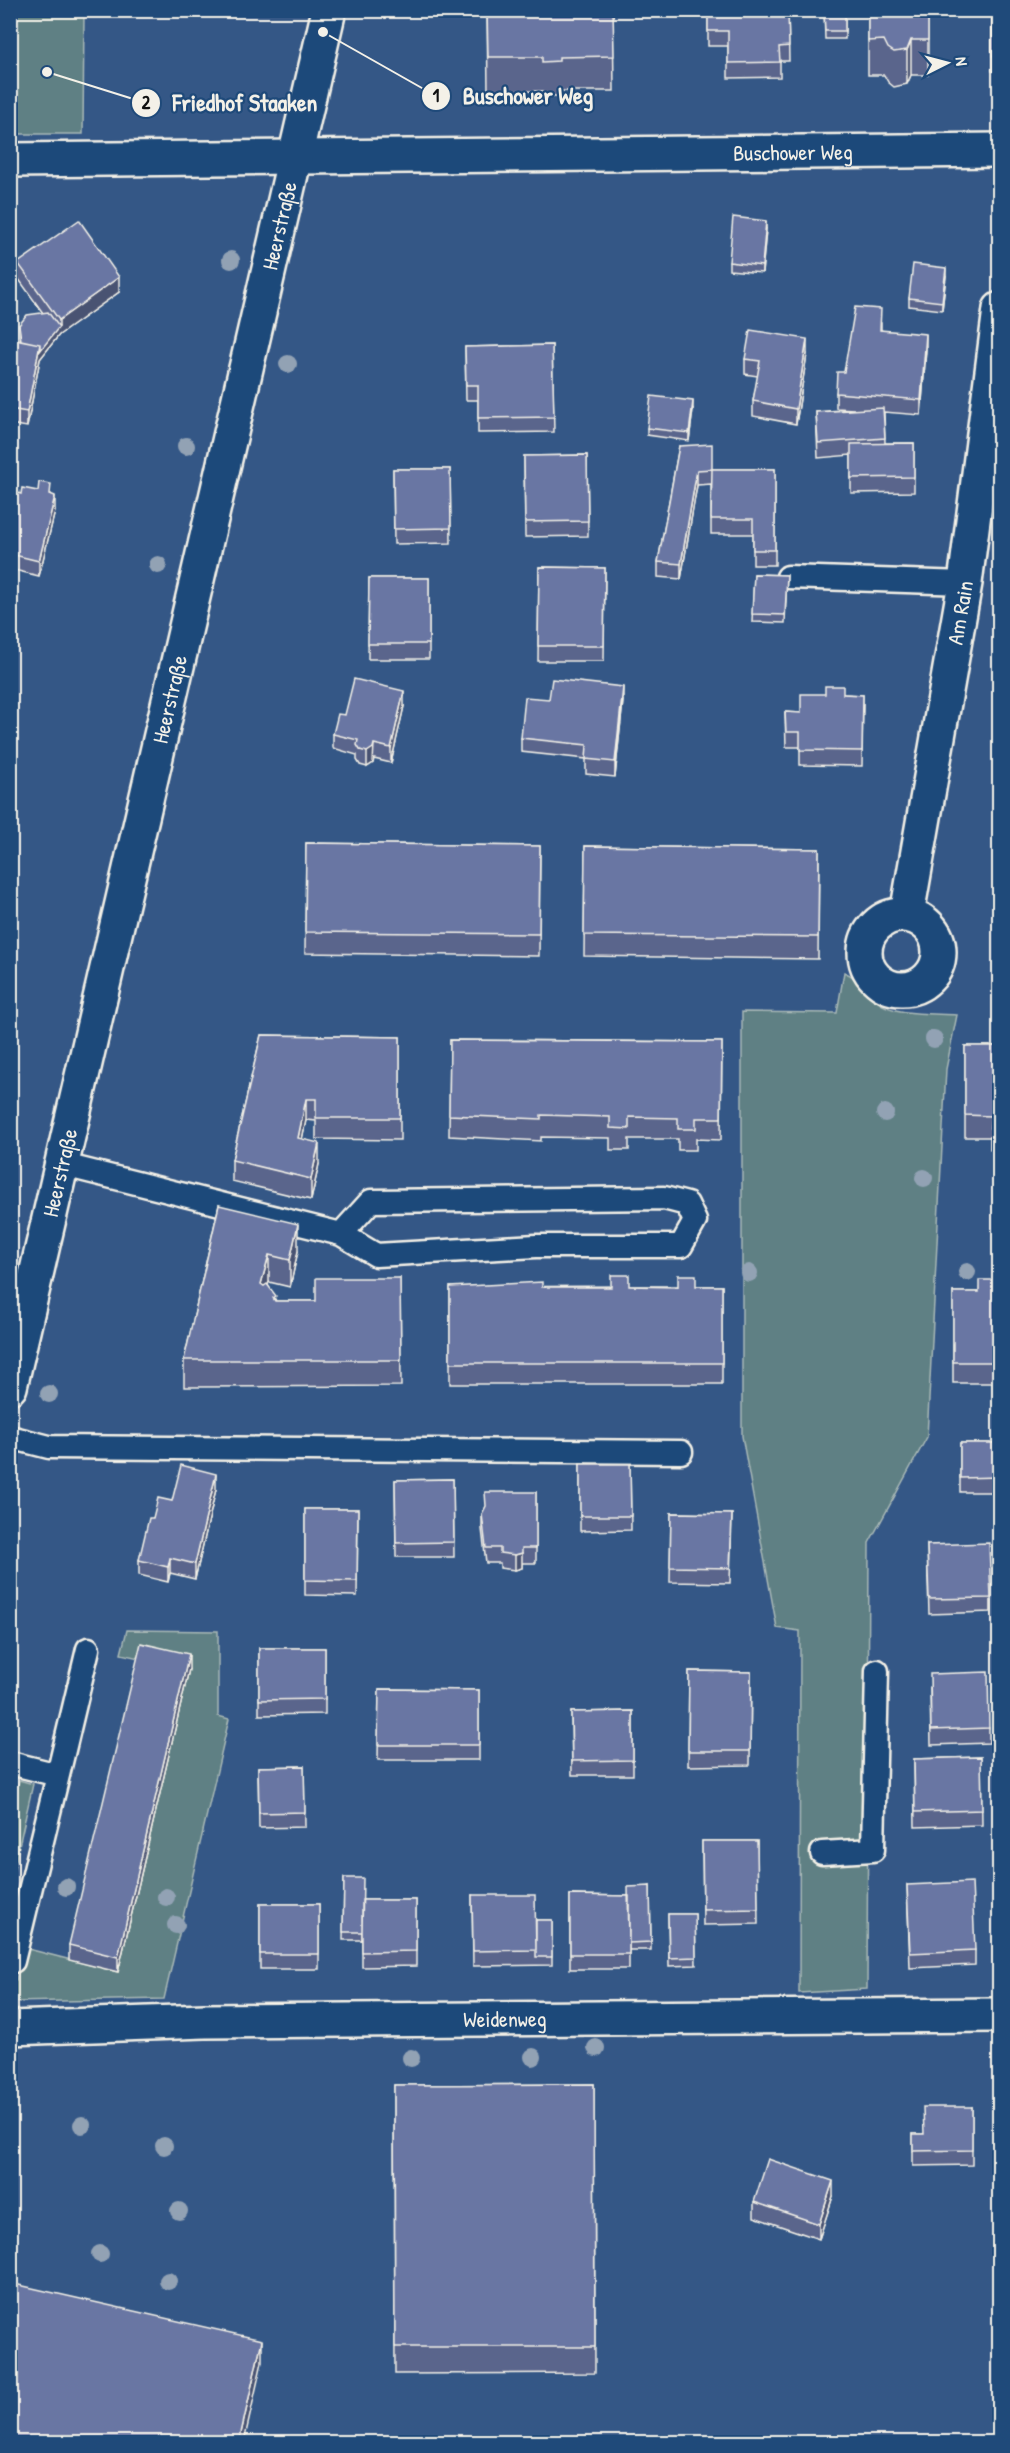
<svg xmlns="http://www.w3.org/2000/svg" width="1010" height="2453" font-family="'Patrick Hand',sans-serif">
  <style>
    .green { fill: #5e8084; stroke: #a9b8b6; stroke-width: 1.5 }
    .lines { fill: none; stroke-linecap: round; stroke-linejoin: round }
    .service-casing { stroke: #f4f1e8; stroke-width: 27 }
    .minor-casing { stroke: #f4f1e8; stroke-width: 38 }
    .primary-casing { stroke: #f4f1e8; stroke-width: 38 }
    .service { stroke: #1f4a7a; stroke-width: 22 }
    .minor { stroke: #1f4a7a; stroke-width: 33 }
    .primary { stroke: #1f4a7a; stroke-width: 33 }
    .tree { fill: #92a2b4 }
    .wall { fill: #5a658c; stroke: #f4f1e8; stroke-width: 1.5 }
    .shaded-wall { fill: #4a5372; stroke: #f4f1e8; stroke-width: 1.5 }
    .building { fill: #6976a3; stroke: #f4f1e8; stroke-width: 1.5 }
    .labels { text-anchor: middle; stroke-width: 4.5; stroke-linejoin: round; paint-order: stroke }
    .street-label { font-size: 22px; fill: #f4f1e8; stroke: #1f4a7a }
    .leader { fill: none; stroke: #f4f1e8; stroke-width: 2 }
    .callout-dot { fill: #f4f1e8; stroke: #1f4a7a; stroke-width: 2 }
    .mark-label { font-size: 18px; text-anchor: middle; font-weight: bold; fill: #111 }
    .callout-label { font-size: 24px; text-anchor: middle; font-weight: bold; fill: #f4f1e8; stroke: #1f4a7a; stroke-width: 4.5; stroke-linejoin: round; paint-order: stroke }
  </style>
  <rect width="100%" height="100%" fill="#345786"/>
  <filter id="ink" filterUnits="userSpaceOnUse"><feTurbulence type="fractalNoise" baseFrequency=".0167" numOctaves="2"/><feDisplacementMap in="SourceGraphic" scale="12" xChannelSelector="R" yChannelSelector="G"/><feConvolveMatrix kernelMatrix="1 2 1 2 8 2 1 2 1" color-interpolation-filters="sRGB"/></filter>
  <g filter="url(#ink)">
    <path class="green" d="M11,10L84,11L83,134H11Z
      M844,972C859,978 863,991 875,1000C895,1017 933,1013 957,1015L946,1069L927,1437L869,1543L867,1989L799,1993L800,1631L777,1628L742,1436V1012L837,1013Z
      M127,1630L218,1631V1716L229,1719L164,1999L11,2002L10,1979L16,1980L24,1948L118,1972L189,1669L121,1654Z
      M19,1780L33,1784L11,1881V1817Z"/>
    <g class="lines">
      <defs>
        <path id="service" d="M788,577L965,583
          M60,1164L341,1234L376,1255L536,1246H681L695,1221L687,1204L664,1198L371,1201L341,1234
          M10,1437L49,1447L681,1452
          M10,1763L58,1775L88,1649
          M822,1853L873,1850L877,1671
          M13,1961L58,1775"/>
        <g id="minor">
          <path id="s1" d="M10,160L1000,150"/>
          <path id="s2" d="M907,914L965,583L1000,309"/>
          <circle cx="902" cy="952" r="37"/>
          <path id="s3" d="M10,2028L205,2021L1000,2015"/>
        </g>
        <g id="primary">
          <path id="s4" d="M10,1387L329,10"/>
        </g>
      </defs>
      <use href="#service" class="service-casing"/>
      <use href="#minor" class="minor-casing"/>
      <use href="#primary" class="primary-casing"/>
      <use href="#service" class="service"/>
      <use href="#minor" class="minor"/>
      <use href="#primary" class="primary"/>
    </g>
    <g class="tree">
      <circle cx="231" cy="260" r="9"/>
      <circle cx="288" cy="364" r="9"/>
      <circle cx="186" cy="446" r="9"/>
      <circle cx="158" cy="565" r="9"/>
      <circle cx="934" cy="1039" r="9"/>
      <circle cx="885" cy="1113" r="9"/>
      <circle cx="924" cy="1178" r="9"/>
      <circle cx="967" cy="1272" r="9"/>
      <circle cx="749" cy="1273" r="9"/>
      <circle cx="49" cy="1394" r="9"/>
      <circle cx="66" cy="1887" r="9"/>
      <circle cx="166" cy="1897" r="9"/>
      <circle cx="176" cy="1925" r="9"/>
      <circle cx="596" cy="2048" r="9"/>
      <circle cx="533" cy="2057" r="9"/>
      <circle cx="411" cy="2058" r="9"/>
      <circle cx="82" cy="2125" r="9"/>
      <circle cx="164" cy="2146" r="9"/>
      <circle cx="179" cy="2211" r="9"/>
      <circle cx="100" cy="2254" r="9"/>
      <circle cx="168" cy="2281" r="9"/>
    </g>
    <path class="wall" d="M487,10H613L614,91H559V96H542V91L488,92Z
      M788,10L789,61H780V77L728,78V46H708V11Z
      M824,10H845V39H825Z
      M868,10H928V75H911L907,84L894,87L888,82L884,75H868Z
      M992,10H999V71H992Z
      M766,229L762,273L729,270V262Z
      M18,263L119,292L59,335L40,359L27,427L10,424V338L20,340L19,325L43,313L18,278Z
      M946,276L942,310L909,306V298Z
      M881,324V330L926,349L921,415L884,412L885,443H914V492L851,493V455L818,458L816,412L854,409L836,408V393L844,372Z
      M552,345L554,432L478,433V400H466L465,347Z
      M807,354L796,424L753,416V401L758,376L745,374V359Z
      M693,409L689,441L647,435V428Z
      M679,446L712,469H775V565H753V534H711V484L697,485L681,579L658,577V562Z
      M587,455L588,536L525,537L524,456Z
      M393,469H450L451,543L394,544Z
      M10,491L21,494H51L55,511L39,576L10,569Z
      M539,567L605,568L604,661H538Z
      M754,574L787,575L785,623L752,622Z
      M369,578H429V659H368Z
      M843,694L863,695L862,766L800,765V747H786L785,712L801,713Z
      M549,699L623,701L615,777L586,774V759L521,752V738Z
      M404,706L391,763L374,759L373,763L367,767L360,765L357,760V755L333,748V734L345,715Z
      M306,843L540,846L539,956L305,953Z
      M585,846L819,849L818,959L584,956Z
      M261,1035L400,1037V1140L316,1139V1121L306,1120L302,1139L319,1164L311,1200L232,1181V1160Z
      M450,1040L722,1042L721,1140L696,1139V1150H678V1139H629V1150H610V1138L541,1137V1141L449,1136Z
      M965,1046H999V1149H990V1137H965Z
      M219,1205L298,1251L290,1287L269,1282L268,1285L276,1301H316L400,1278L401,1386L184,1387V1360Z
      M629,1286H722V1384H450V1287Z
      M953,1292H999V1383H953Z
      M960,1443H999V1492H960Z
      M580,1464H630L631,1530L580,1531Z
      M453,1479L454,1557H396L395,1480Z
      M216,1489L195,1579L170,1573L168,1582L139,1575V1560L153,1518L172,1501Z
      M536,1492V1563H522V1568L515,1570L500,1568V1563H486L482,1529V1514Z
      M305,1509H358L357,1596L305,1595Z
      M671,1513L732,1514L730,1583L670,1582Z
      M927,1545L991,1598V1612L929,1614Z
      M259,1648H325V1714L259,1715Z
      M189,1669L118,1972L69,1960V1945Z
      M689,1671L751,1672L750,1765L688,1766Z
      M930,1688L989,1728V1743L931,1745Z
      M379,1689L479,1690V1760H378Z
      M633,1711V1775H572L571,1712Z
      M981,1757L982,1825L915,1827L914,1759Z
      M304,1766L305,1827L259,1828L258,1767Z
      M702,1841H757L758,1924L703,1925Z
      M344,1878L362,1900H416V1966L362,1967V1916V1940H343Z
      M907,1885L975,1950V1965L910,1968Z
      M650,1886L651,1950H629V1922V1969H570V1895L628,1896Z
      M472,1895L536,1920H552V1965L473,1966Z
      M260,1904H319V1969H260Z
      M668,1914H695L696,1965L669,1966Z
      M594,2084L595,2373L395,2374L394,2085Z
      M972,2107V2165L913,2166V2134H923Z
      M833,2196L819,2239L754,2217V2202Z"/>
    <path class="shaded-wall" d="M911,40V75L907,84V50Z
      M766,221V229L762,273V266Z
      M946,268V276L942,310V302Z
      M119,277V292L59,335L40,359L27,427V412L40,344L59,327V320Z
      M926,334V349L921,415V400Z
      M807,339V354L796,424V409Z
      M693,401V409L689,441V433Z
      M697,470V485L681,579V564Z
      M55,496V511L39,576V561Z
      M623,687V701L615,777V762Z
      M404,691V706L391,763V748Z
      M374,744L373,763L367,767V752Z
      M306,1099V1120L298,1159V1138Z
      M319,1143V1164L311,1200V1179Z
      M298,1224V1251L290,1287V1260Z
      M269,1255V1282L261,1310V1284Z
      M216,1474V1489L195,1579V1564Z
      M522,1553V1568L515,1570V1555Z
      M170,1558V1573L168,1582V1567Z
      M189,1654V1669L118,1972V1957Z
      M833,2181V2196L819,2239V2224Z
      M262,2340V2362L244,2442H239Z"/>
    <path class="building" d="M487,10H613L614,56L559,57V61L542,62V57H488Z
      M788,10L789,46L779,47L780,62L728,63V31H708V11Z
      M824,10H845V31H825Z
      M868,10H928V40H911L907,50L894,52L888,48L884,40L868,41Z
      M992,10H999V56H992Z
      M733,217L766,221L762,266L729,262Z
      M79,220L119,277L59,320L18,263Z
      M913,264L946,268L942,302L909,298Z
      M855,307L881,309L880,330L926,334L921,400L836,393L837,372H844Z
      M48,312L59,327L40,351V344L21,340L19,325L27,315Z
      M750,330L807,339L796,409L753,401L760,361L745,359Z
      M10,338L40,344L27,412L10,409Z
      M552,345L554,417L478,418V385H466L465,347Z
      M651,396L693,401L689,433L647,428Z
      M883,408L885,438L818,443L816,412Z
      M914,443V477L851,478V444Z
      M712,444V469H775V550H753V519H711L712,469L697,470L681,564L658,562L679,446Z
      M587,455L588,521L525,522L524,456Z
      M393,469H450L451,528L394,529Z
      M39,482L51,484L50,494L55,496L39,561L10,554V491L21,494L22,488L38,491Z
      M539,567L605,568L604,646H538Z
      M754,574L787,575L785,615L752,614Z
      M369,578H429V644H368Z
      M354,679L404,691L391,748L374,744L373,748L367,752L360,750L357,745L358,740L333,734L338,714L345,715Z
      M552,679L623,687L615,762L586,759L587,745L521,738L525,697L549,699Z
      M825,686H843V694L863,695L862,751L800,750V732H786L785,712L801,713V694H825Z
      M306,843L540,846L539,934L305,932Z
      M585,846L819,849L818,937L584,935Z
      M261,1035L400,1037V1118H316V1099H306L298,1138L319,1143L311,1179L232,1160Z
      M450,1040L722,1042L721,1118H696V1129H678V1118L629,1117V1129L610,1128V1117L541,1115V1119L449,1115Z
      M965,1046H999V1128H990L991,1116L965,1115Z
      M219,1205L298,1224L290,1260L269,1255L261,1284L264,1286L267,1284L276,1296L273,1298L275,1301H316V1278H400L401,1360H184Z
      M611,1275H629V1286L678,1287V1275H696V1286H722V1363H450V1287L542,1282V1287H611Z
      M979,1280H997V1292H999V1362H953V1292H979Z
      M960,1443H999V1477L960,1478Z
      M580,1464H630L631,1516H580Z
      M181,1465L216,1474L195,1564L170,1558L168,1567L139,1560L149,1518H153L158,1498L172,1501Z
      M453,1479L454,1542L396,1543L395,1480Z
      M485,1492H536V1548H522V1553L515,1555L500,1553V1548H486L482,1514L486,1506Z
      M305,1509H358L357,1581L305,1580Z
      M671,1513L732,1514L730,1568L670,1567Z
      M989,1543L991,1598L929,1599L927,1545Z
      M141,1643L189,1654L118,1957L69,1945Z
      M259,1648H325V1699L259,1700Z
      M689,1671L751,1672L750,1751H688Z
      M988,1672L989,1728L931,1730L930,1674Z
      M379,1689L479,1690V1745H378Z
      M633,1711V1760L572,1761L571,1712Z
      M981,1757L982,1810L915,1812L914,1759Z
      M304,1766L305,1812L259,1813L258,1767Z
      M702,1841H757L758,1909L703,1910Z
      M344,1878H363L362,1932H343Z
      M972,1882L975,1950L910,1953L907,1885Z
      M650,1886L651,1942L629,1943L628,1887Z
      M472,1895H535L536,1950L473,1951Z
      M570,1895L629,1896V1954H570Z
      M362,1900H416V1951L362,1952Z
      M260,1904H319V1954H260Z
      M668,1914H695L696,1957L669,1958Z
      M536,1920H552V1957H536Z
      M594,2084L595,2347H395L394,2085Z
      M923,2107H972V2150L913,2151V2134H924Z
      M768,2159L833,2181L819,2224L754,2202Z
      M10,2283L262,2340L239,2442H10Z
      M993,2409H999V2442H993Z"/>
  </g>
  <g class="labels">
    <g class="street-label">
      <text dy="8" stroke="none"><textPath href="#s1" startOffset="783">Buschower Weg</textPath></text>
      <text dy="8" stroke="none"><textPath href="#s4" startOffset="1192">Heerstraße</textPath></text>
      <text dy="8" stroke="none"><textPath href="#s2" startOffset="306">Am Rain</textPath></text>
      <text dy="8" stroke="none"><textPath href="#s4" startOffset="706">Heerstraße</textPath></text>
      <text dy="8" stroke="none"><textPath href="#s4" startOffset="220">Heerstraße</textPath></text>
      <text dy="8" stroke="none"><textPath href="#s3" startOffset="495">Weidenweg</textPath></text>
    </g>
  </g>
  <path class="leader" d="M323 32L436 96M47 72L146 103"/>
  <g class="callout-dot">
    <circle cx="323" cy="32" r="6"/>
    <circle cx="47" cy="72" r="6"/>
    <circle cx="436" cy="96" r="15"/>
    <circle cx="146" cy="103" r="15"/>
  </g>
  <g class="mark-label">
    <text x="436" y="102">1</text>
    <text x="146" y="109">2</text>
  </g>
  <g class="callout-label">
    <text x="528" y="104">Buschower Weg</text>
    <text x="245" y="111">Friedhof Staaken</text>
  </g>
  <rect width="1010" height="2453" fill="none" stroke="#1f4a7a" stroke-width="36"/>
  <rect x="18" y="18" width="974" height="2417" fill="none" stroke="#f4f1e8" stroke-width="2" filter="url(#ink)"/>
  <g transform="translate(947 63) rotate(84)" stroke="#1f4a7a" stroke-width="4.5" paint-order="stroke">
  <path d="M0-4.5L10 22L0 15L-10 22Z" fill="#f4f1e8"/>
  <text y="-9" font-size="16" font-weight="bold" text-anchor="middle" fill="#f4f1e8">N</text>
  </g>
</svg>
